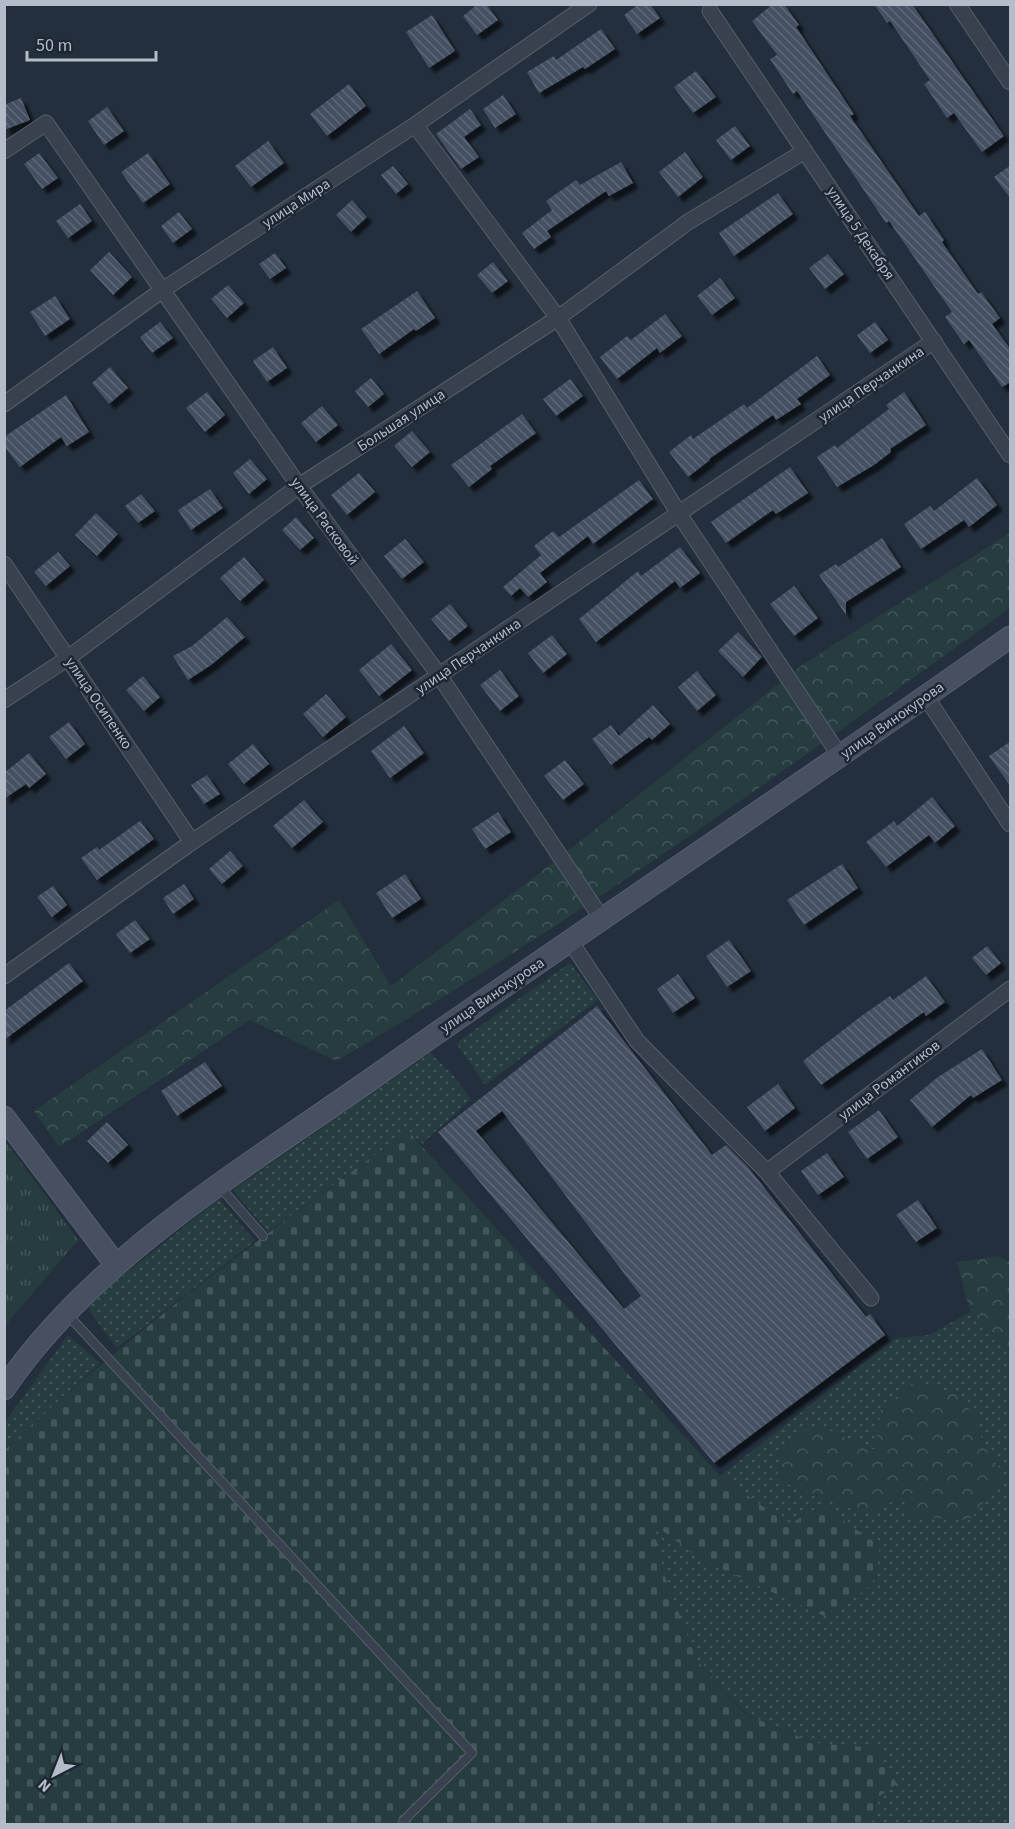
<svg xmlns="http://www.w3.org/2000/svg" width="1015" height="1829" font-family="'Source Sans 3',sans-serif">
  <style>
    .grass { fill: url(#grass-dots); fill-rule: evenodd }
    .forest { fill: url(#forest-crowns) }
    .cemetery { fill: url(#cemetery-stones) }
    .park { fill: url(#park-tufts) }
    .building { fill: url(#building-back-hatch); fill-rule: evenodd; filter: url(#shadow) }
    .lines { fill: none; stroke-linecap: round; stroke-linejoin: round }
    .lane-casing { stroke: #565f6c; stroke-width: 10 }
    .street-casing { stroke: #565f6c; stroke-width: 17 }
    .secondary-casing { stroke: #565f6c; stroke-width: 23 }
    .lane { stroke: #38414e; stroke-width: 8 }
    .street { stroke: #38414e; stroke-width: 15 }
    .secondary { stroke: #465061; stroke-width: 21 }
    .labels { text-anchor: middle; stroke-width: 5; stroke-linejoin: round; paint-order: stroke }
    .street-label { font-size: 15px; fill: #b4bcc9; stroke: #1d2633 }
  </style>
  <defs>
    <pattern id="grass-dots" width="8" height="8" patternUnits="userSpaceOnUse" patternTransform="scale(1.5)"><rect width="8" height="8" fill="#263c3f"/><path d="M2 2h.1M6 6h.1" fill="none" stroke="#435659" stroke-width="1.8" stroke-linecap="round"/></pattern>
    <pattern id="forest-crowns" width="20" height="18" patternUnits="userSpaceOnUse" patternTransform="scale(1.5)"><rect width="20" height="18" fill="#263c3f"/><path d="M2 6a3 3 0 1 1 6 0M12 15a3 3 0 1 1 6 0" fill="none" stroke="#435659"/></pattern>
    <pattern id="cemetery-stones" width="16" height="16" patternUnits="userSpaceOnUse" patternTransform="scale(1.5)"><rect width="16" height="16" fill="#263c3f"/><path d="M2 7V4a2 2 0 0 1 4 0v3zM10 15v-3a2 2 0 0 1 4 0v3z" fill="#435659"/></pattern>
    <pattern id="park-tufts" width="24" height="20" patternUnits="userSpaceOnUse" patternTransform="scale(1.5)"><rect width="24" height="20" fill="#263c3f"/><path d="M3 7l-1-3M5 7V3M7 7l1-3M15 17l-1-3M17 17v-4M19 17l1-3" fill="none" stroke="#435659"/></pattern>
    <pattern id="building-back-hatch" width="6" height="6" patternUnits="userSpaceOnUse" patternTransform="scale(1.5)"><rect width="6" height="6" fill="#455162"/><path d="M-1 5l2 2M0 0l6 6M5-1l2 2" fill="none" stroke="#5d6877"/></pattern>
    <filter id="shadow"><feDropShadow dx="5.5" dy="5.5" stdDeviation="1.5" flood-color="#0009"/></filter>
  </defs>
  <rect width="100%" height="100%" fill="#242f3e"/>
  <path class="grass" d="M570,963L598,1000L485,1085L456,1043Z
    M430,1053L452,1074L471,1099L422,1144L408,1131L268,1232L233,1190Z
    M219,1199L255,1241L117,1348L89,1310L91,1301Z
    M970,1312L1010,1348V1824H870L875,1818L876,1749L814,1743L746,1714L697,1661L659,1561L655,1524L702,1560L789,1525L720,1476L896,1338L929,1335ZM976,1418L983,1444L1004,1475L905,1497L830,1431L875,1450Z
    M68,1335L100,1363L5,1450V1422Z"/>
  <path class="forest" d="M1010,533V608C791,767 571,925 336,1061L250,1020L59,1147L34,1111L339,900L391,986L550,865L805,663Z
    M997,1256L1010,1262V1348L970,1312L957,1262Z
    M915,1381L958,1394L976,1418L983,1444L1004,1475L970,1520L910,1517L904,1497L865,1514L777,1480L781,1451L808,1429L830,1431L875,1450L881,1410Z"/>
  <path class="cemetery" d="M408,1131L720,1476L789,1525L821,1505L880,1546L872,1586L824,1616L702,1560L655,1525L659,1561L697,1661L745,1714L814,1743L876,1748L897,1784L874,1800L875,1818L870,1824H5V1450C130,1332 268,1232 408,1131Z"/>
  <path class="park" d="M5,1141L78,1240L5,1326L4,1141Z"/>
  <path class="building" d="M478,4H486L498,20L477,35L463,16Z
    M639,4H650L660,18L637,34L624,15Z
    M773,4H784L799,25L796,27L854,114L850,116L919,216L925,212L944,240L942,242L978,294L981,292L1000,318L992,324L1011,350V382L1002,387L969,340L964,344L945,317L952,312L889,221L886,223L797,91L793,94L770,59L777,55L752,21Z
    M874,4H912L1004,136L982,152L954,113L947,118L924,84L930,80L890,21L887,23Z
    M432,15L455,51L429,68L406,32Z
    M601,29L615,49L585,69L583,67L539,93L527,72L554,56L556,60Z
    M696,71L716,97L693,113L674,87Z
    M349,84L366,106L327,136L310,114Z
    M503,95L516,114L495,128L483,109Z
    M21,98L30,120L4,130V105Z
    M107,107L124,131L104,145L88,121Z
    M470,109L481,125L464,137L479,157L461,169L436,134Z
    M735,126L750,146L731,160L716,140Z
    M268,141L284,163L251,187L235,166Z
    M685,152L703,177L678,197L659,172Z
    M39,153L58,178L42,189L24,164Z
    M148,153L170,184L143,203L121,172Z
    M621,162L633,183L609,196L606,191L547,231L551,237L534,249L522,233L552,210L546,201L576,180L580,185Z
    M1011,165V199L994,177Z
    M393,166L408,184L396,194L381,175Z
    M778,193L793,214L734,256L719,233Z
    M352,200L367,217L351,232L336,215Z
    M80,204L92,221L68,238L56,221Z
    M179,212L192,229L173,243L161,226Z
    M109,252L132,277L113,295L90,270Z
    M275,253L286,268L270,279L259,264Z
    M828,254L844,274L825,289L809,268Z
    M493,262L508,281L492,293L477,275Z
    M720,278L735,298L712,315L697,296Z
    M228,285L244,303L227,318L211,299Z
    M417,291L435,318L416,331L414,329L379,354L361,329Z
    M55,296L70,319L45,336L30,312Z
    M665,314L682,336L660,353L657,348L617,379L600,357L627,336L631,340Z
    M160,322L173,338L152,353L140,337Z
    M875,322L888,340L870,353L857,335Z
    M273,347L287,368L267,382L253,361Z
    M817,356L830,375L797,399L801,404L776,420L773,415L709,459L710,460L688,477L669,452L691,435L693,439L744,404L747,408Z
    M110,367L128,388L109,404L92,383Z
    M371,378L384,394L368,407L355,391Z
    M570,379L583,396L556,416L543,399Z
    M207,392L225,415L205,432L186,408Z
    M904,392L926,425L890,449L891,452L874,465L837,487L817,457L835,445L837,448L889,409L886,405Z
    M66,395L89,432L67,446L61,437L20,467L4,446V437Z
    M322,406L338,425L316,442L301,423Z
    M522,414L536,433L490,466L492,469L469,487L451,465Z
    M412,431L430,452L412,467L394,446Z
    M250,459L267,479L249,494L233,473Z
    M790,467L808,493L776,514L773,510L726,543L711,522Z
    M359,473L375,492L347,515L331,495Z
    M977,478L997,505L969,527L964,520L921,549L904,524L930,506L934,511Z
    M639,480L653,499L593,544L588,536L540,573L547,582L528,597L520,588L511,596L503,587L541,555L534,546L553,531L559,537Z
    M210,489L223,508L191,530L178,510Z
    M141,494L155,511L138,523L125,506Z
    M96,513L118,534L97,556L75,535Z
    M296,517L314,538L300,550L282,530Z
    M882,538L901,567L846,602V615L819,575L836,564L838,567Z
    M405,539L424,562L402,579L384,556Z
    M680,547L700,573L680,588L675,581L596,642L579,619L638,571L641,576Z
    M58,552L70,566L46,586L34,572Z
    M244,557L264,580L240,601L220,578Z
    M794,586L818,618L794,636L770,604Z
    M450,604L468,626L449,641L431,619Z
    M227,617L245,637L211,665L188,680L173,656L192,646Z
    M738,632L762,657L743,677L718,651Z
    M552,635L567,654L543,673L528,653Z
    M391,644L412,670L379,696L359,670Z
    M500,670L519,696L500,711L480,685Z
    M697,671L716,695L697,711L678,687Z
    M143,676L160,697L144,711L126,690Z
    M326,694L346,717L323,737L303,714Z
    M653,705L670,724L652,740L649,737L611,765L592,739L611,725L619,736Z
    M69,722L85,744L66,759L49,737Z
    M404,726L424,753L390,778L371,751Z
    M1011,741V787L989,756Z
    M253,744L269,764L244,784L228,764Z
    M29,753L46,774L29,788L26,784L4,799V773Z
    M565,760L584,784L563,800L544,776Z
    M207,775L220,794L204,804L191,785Z
    M932,797L955,826L935,843L929,835L886,867L866,842L894,821L897,826Z
    M304,800L323,822L292,848L273,826Z
    M498,812L511,832L485,849L472,829Z
    M140,821L154,839L97,880L81,858L97,847L99,850Z
    M230,851L243,866L222,884L209,869Z
    M842,864L858,888L804,925L787,900Z
    M405,874L421,899L392,918L376,893Z
    M184,884L194,899L173,914L163,898Z
    M53,886L67,905L52,917L37,897Z
    M135,920L150,939L130,953L116,934Z
    M729,940L751,971L727,987L706,956Z
    M987,946L1001,963L986,975L972,958Z
    M69,963L83,981L4,1040V1011Z
    M678,974L695,998L673,1013L657,989Z
    M926,976L945,1002L926,1016L924,1012L821,1085L803,1061L860,1017L890,996L893,1000Z
    M597,1006L712,1155L726,1145L748,1167L866,1317L870,1314L885,1335L714,1463L438,1132ZM502,1111L641,1296L624,1309L476,1131Z
    M982,1049L1002,1080L973,1098L971,1095L932,1127L910,1100L938,1077Z
    M205,1062L222,1086L177,1116L161,1091Z
    M778,1084L795,1108L765,1131L747,1107Z
    M879,1110L898,1137L867,1159L848,1132Z
    M107,1122L128,1145L108,1163L87,1141Z
    M827,1153L844,1177L818,1195L801,1171Z
    M918,1200L937,1228L916,1242L896,1215Z"/>
  <g class="lines">
    <defs>
      <path id="lane" d="M220,1187L263,1236
        M68,1315L472,1753L403,1821L406,1824"/>
      <path id="street" d="M957,4L1010,82
        M710,11L1010,455
        M415,125L558,318L679,514L840,756
        M4,151L46,123L299,486L439,675L602,919
        M4,404L164,289L415,125L589,4
        M4,564L192,842
        M926,697L1010,824
        M4,700L68,658L299,486L558,318L688,222L805,151
        M570,941L637,1041L767,1172L871,1298
        M4,976L192,842L934,341
        M767,1172L1010,989"/>
      <path id="secondary" d="M4,1117L116,1265
        M4,1389C92,1259 243,1169 370,1080C582,930 799,787 1010,637"/>
    </defs>
    <use href="#lane" class="lane-casing"/>
    <use href="#street" class="street-casing"/>
    <use href="#secondary" class="secondary-casing"/>
    <use href="#lane" class="lane"/>
    <use href="#street" class="street"/>
    <use href="#secondary" class="secondary"/>
  </g>
  <g class="labels">
    <g class="street-label">
      <text transform="translate(296 203) rotate(-33)" y="5">улица Мира</text>
      <text transform="translate(861 233) rotate(56)" y="5">улица 5 Декабря</text>
      <text transform="translate(871 384) rotate(-34)" y="5">улица Перчанкина</text>
      <text transform="translate(401 420) rotate(-33)" y="5">Большая улица</text>
      <text transform="translate(325 521) rotate(54)" y="5">улица Расковой</text>
      <text transform="translate(468 656) rotate(-34)" y="5">улица Перчанкина</text>
      <text transform="translate(99 703) rotate(56)" y="5">улица Осипенко</text>
      <text transform="translate(892 720) rotate(-35)" y="5">улица Винокурова</text>
      <text transform="translate(492 995) rotate(-34)" y="5">улица Винокурова</text>
      <text transform="translate(889 1080) rotate(-37)" y="5">улица Романтиков</text>
    </g>
  </g>
  <rect width="1015" height="1829" fill="none" stroke="#b4bcc9" stroke-width="12"/>
  <g transform="translate(54 1775) rotate(222)" stroke="#1d2633" stroke-width="4.5" paint-order="stroke">
  <path d="M0-4.5L10 22L0 15L-10 22Z" fill="#b4bcc9"/>
  <text y="-9" font-size="16" font-weight="bold" text-anchor="middle" fill="#b4bcc9">N</text>
  </g>
  <path d="M27 51v9h129v-9" fill="none" stroke="#b4bcc9" stroke-width="3"/>
  <text x="36" y="51" font-size="18" fill="#b4bcc9" stroke="#1d2633" stroke-width="4.5" paint-order="stroke">50 m</text>
</svg>
